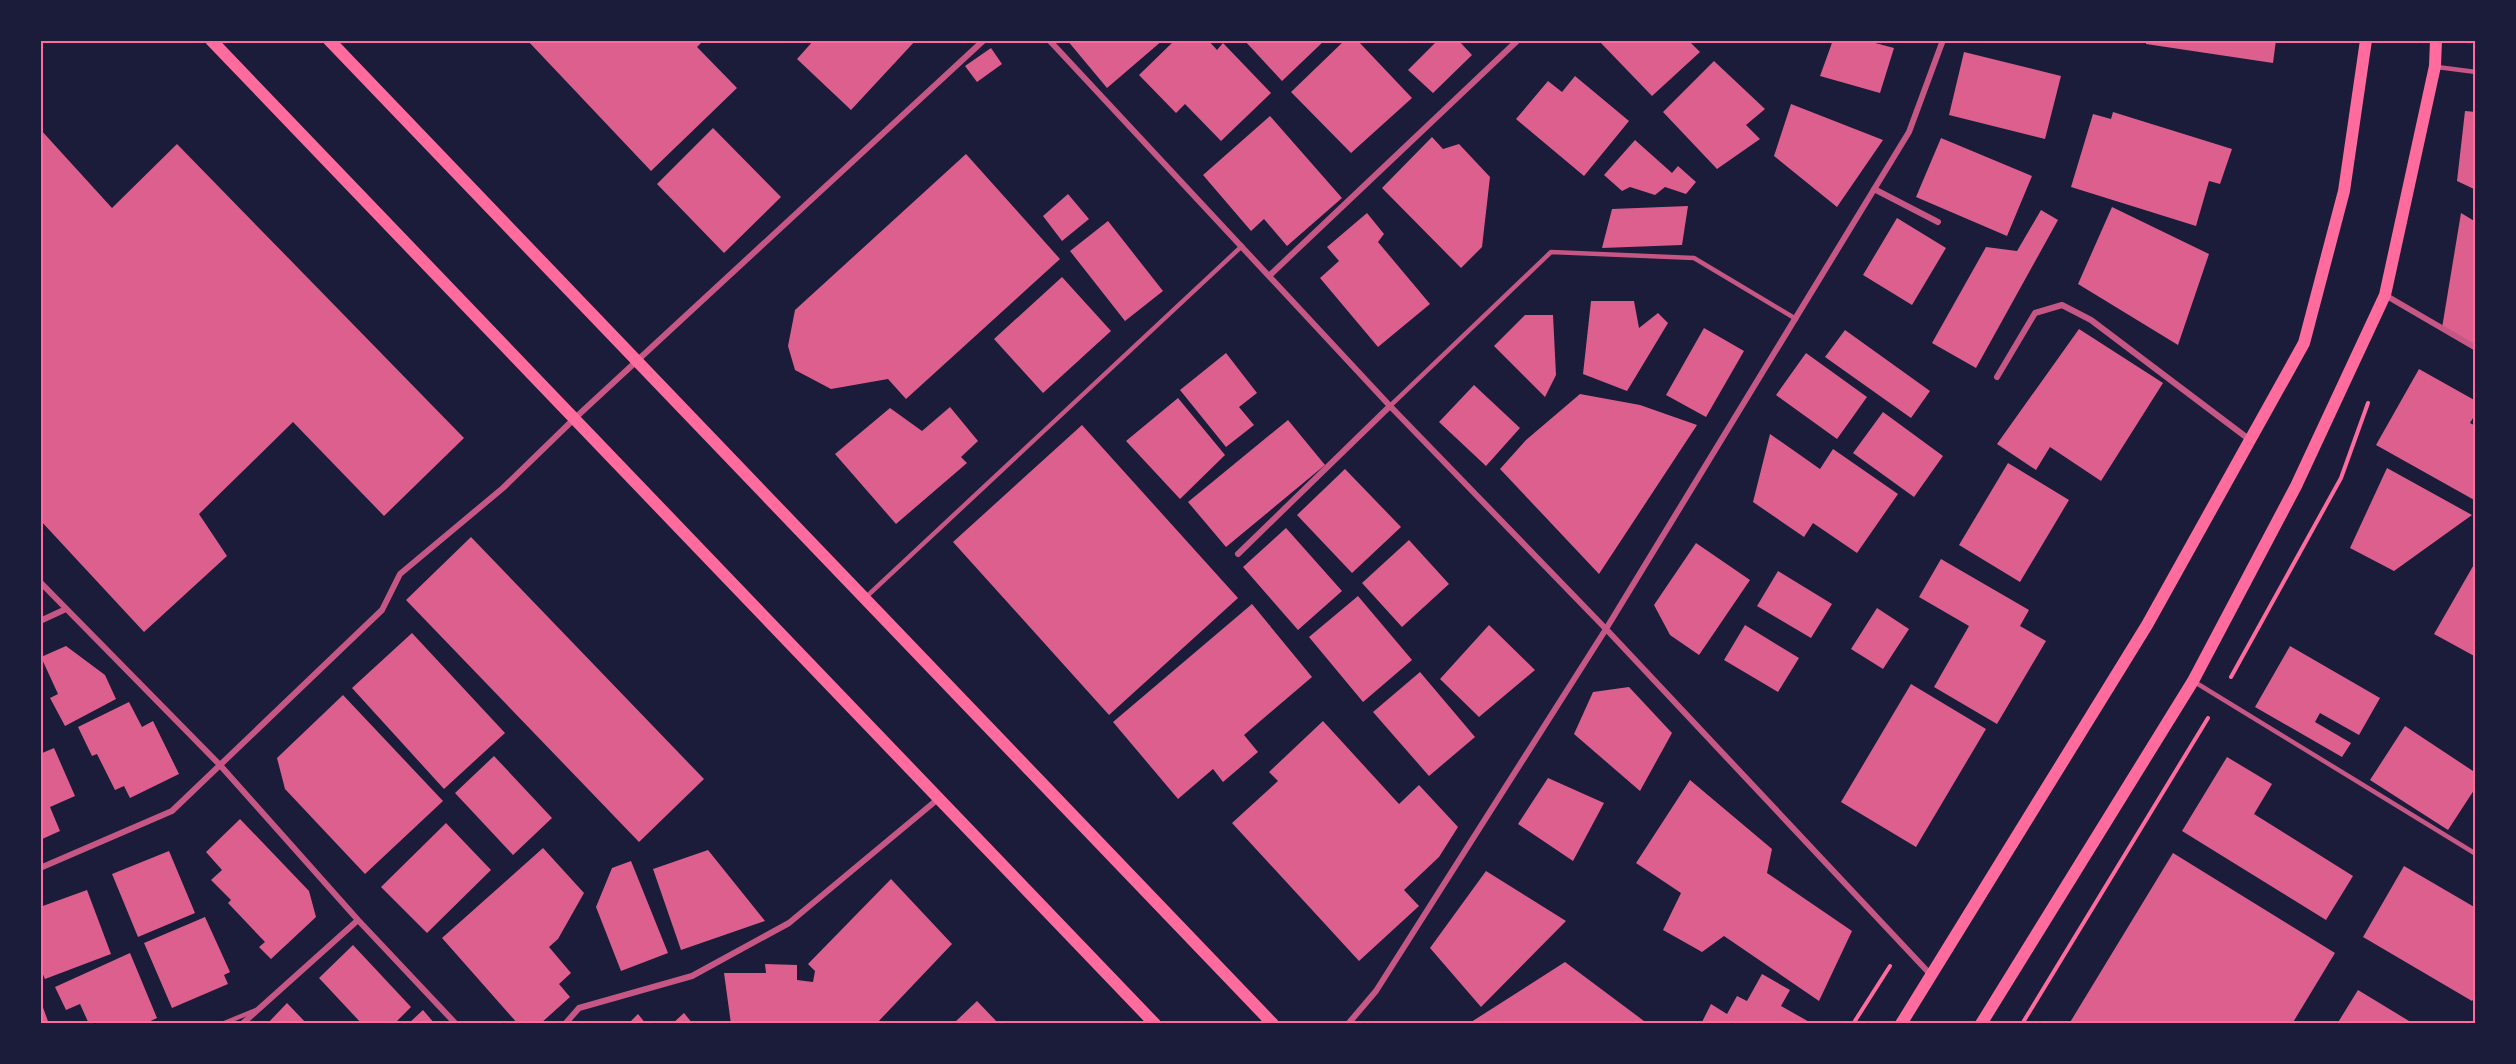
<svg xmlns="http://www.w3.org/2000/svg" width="2516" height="1064" font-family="Quicksand,sans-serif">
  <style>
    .building { fill: #dd5f8e }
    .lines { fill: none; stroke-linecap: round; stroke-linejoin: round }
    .path { stroke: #ff6b9d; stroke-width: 4 }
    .service { stroke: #c65784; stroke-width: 4.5 }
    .minor { stroke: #c65784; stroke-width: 6 }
    .secondary { stroke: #ff6b9d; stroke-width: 12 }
    .neatline { fill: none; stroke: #ff6b9d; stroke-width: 2 }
  </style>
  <rect width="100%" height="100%" fill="#1b1b3a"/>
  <path class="building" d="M527,40H704L697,47L737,88L651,171Z
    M814,40H916L851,110L797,59Z
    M1067,40H1163L1107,88Z
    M1175,40H1208L1217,50L1223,43L1271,93L1221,141L1185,104L1176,113L1139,75Z
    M1244,40H1325L1282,81Z
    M1345,40H1357L1412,98L1351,153L1291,92Z
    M1438,40H1458L1472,55L1433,93L1408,70Z
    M1603,40H1688L1700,52L1652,96L1600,42Z
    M1833,40H1864L1894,48L1880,93L1820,76Z
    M2146,40H2276L2273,63L2146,44Z
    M991,48L1002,64L977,82L965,66Z
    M1964,52L2061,76L2045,139L1949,115Z
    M1714,61L1765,109L1746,125L1760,139L1717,169L1663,112Z
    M1575,76L1629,121L1584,176L1516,119L1548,81L1562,92Z
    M1791,104L1883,140L1837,207L1774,156Z
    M2465,111L2476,112V190L2457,181Z
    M2113,112L2232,149L2220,184L2209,181L2196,226L2071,187L2093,114L2111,119Z
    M1270,116L1342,198L1287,246L1264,219L1251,231L1203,175Z
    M713,128L781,197L724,253L657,184Z
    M40,129L112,208L177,144L464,438L384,516L293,422L199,514L227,556L144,632L40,520Z
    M1432,137L1443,149L1459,144L1490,177L1482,247L1461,268L1382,188Z
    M1941,138L2032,176L2007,236L1916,197Z
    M1635,140L1672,173L1678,166L1696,182L1686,194L1665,187L1655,195L1630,187L1622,191L1604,175Z
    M966,154L1060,259L906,399L888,379L831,389L795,370L788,346L795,310Z
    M1068,194L1089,219L1062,241L1043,216Z
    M1688,206L1682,245L1602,248L1612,209Z
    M2112,207L2209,254L2178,345L2078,284Z
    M2041,210L2058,220L1976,368L1932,343L1986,247L2017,251Z
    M1367,213L1384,234L1378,242L1430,304L1378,347L1320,278L1339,261L1327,247Z
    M2461,213L2476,222V347L2442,328Z
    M1897,218L1946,248L1912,305L1863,275Z
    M1108,221L1163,291L1125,321L1070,251Z
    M1062,277L1111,331L1043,393L994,339Z
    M1591,301H1634L1639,328L1658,313L1668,323L1627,391L1583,374Z
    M1525,315H1553L1556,375L1545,397L1494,346Z
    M1704,328L1744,351L1706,417L1666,395Z
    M2079,329L2163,383L2101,481L2050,447L2036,470L1997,444Z
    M1845,330L1930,391L1911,418L1825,357Z
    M1226,353L1257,393L1239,407L1254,425L1226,447L1180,390Z
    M1806,353L1867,397L1837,439L1776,395Z
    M2419,369L2476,401V413L2470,423L2476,426V501L2376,445Z
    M1474,385L1520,428L1486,466L1439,422Z
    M1580,394L1640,405L1697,425L1599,574L1500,469L1526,440Z
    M1178,398L1225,455L1180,499L1126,441Z
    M950,407L978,441L961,457L967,463L896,524L835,454L890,408L922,431Z
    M1883,412L1943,456L1914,497L1853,453Z
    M1288,420L1325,465L1226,547L1188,502Z
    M1082,425L1238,598L1109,715L953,542Z
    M1770,434L1820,469L1833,449L1898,494L1857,553L1813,523L1804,537L1753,502Z
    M2008,463L2069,500L2020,582L1959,545Z
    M2387,468L2472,515L2394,571L2350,548Z
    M1345,469L1401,527L1352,573L1297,515Z
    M1286,528L1342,591L1298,630L1243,567Z
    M471,537L704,779L639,842L406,600Z
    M1409,540L1449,584L1402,627L1362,583Z
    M1696,543L1750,580L1699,655L1670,635L1654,605Z
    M1941,559L2029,610L2020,626L2046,641L1997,724L1934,687L1969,626L1919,597Z
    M2476,561V657L2434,634Z
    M1778,571L1832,604L1811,638L1757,606Z
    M1358,596L1412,660L1363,702L1309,637Z
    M1252,604L1312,677L1244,735L1258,752L1223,782L1213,769L1178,799L1113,722Z
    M1877,608L1909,629L1883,669L1851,649Z
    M1489,625L1535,670L1479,717L1440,679Z
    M1745,625L1799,658L1778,692L1724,660Z
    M412,633L505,733L444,789L352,688Z
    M66,646L105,675L116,699L65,726L50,698L58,694L41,657Z
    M2290,646L2380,698L2359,735L2320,713L2315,722L2351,743L2342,757L2255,707Z
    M1420,672L1475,737L1429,776L1373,712Z
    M1911,684L1986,729L1916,847L1841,802Z
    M1629,687L1672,733L1640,791L1574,734L1593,692Z
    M343,695L443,801L365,874L285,789L277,758Z
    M129,702L142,727L153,721L179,774L130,798L124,786L115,790L97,754L92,756L78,727Z
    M1323,721L1399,804L1419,785L1458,827L1439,857L1404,890L1419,906L1359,961L1232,823L1278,781L1269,772Z
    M2405,726L2476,773V787L2448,830L2370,780Z
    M54,748L75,796L50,807L60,831L40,840V754Z
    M494,756L552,818L513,855L455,793Z
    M2227,757L2272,784L2254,814L2353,876L2326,920L2182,831Z
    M1548,778L1604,803L1573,861L1518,824Z
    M1690,780L1772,849L1767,873L1852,931L1819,1001L1724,936L1702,952L1663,930L1681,893L1636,863Z
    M240,819L309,891L316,917L271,959L259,947L265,942L228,903L231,900L211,880L222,870L206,852Z
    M446,823L491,870L427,933L381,887Z
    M543,848L584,893L558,939L549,947L571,973L559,984L570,997L540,1024H518L442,938Z
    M708,850L765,921L681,950L653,869Z
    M169,851L195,913L138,937L112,874Z
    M2173,853L2335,953L2292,1024H2069Z
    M631,861L668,953L621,971L596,907L612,868Z
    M2404,866L2476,908V996L2472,1001L2363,937Z
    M1486,871L1566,921L1481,1007L1430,948Z
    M891,879L952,944L876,1024H731L724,973H766L765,964L797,965V980L813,982L815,971L808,964Z
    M87,890L111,954L45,979L40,968V907Z
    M205,917L230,972L224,975L228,984L172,1008L144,943Z
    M353,945L411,1007L394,1024H362L319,978Z
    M130,953L157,1018L144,1024H89L80,1004L66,1010L55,987Z
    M1565,962L1648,1024H1468Z
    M1762,974L1790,990L1781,1006L1813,1024H1701L1711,1004L1727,1014L1737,996L1747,1001Z
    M2358,990L2414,1024H2337Z
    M977,1001L999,1024H953Z
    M41,1002L49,1024H40Z
    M287,1003L307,1024H267Z
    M423,1010L435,1024H408Z
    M684,1013L693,1024H672Z
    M638,1014L646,1024H628Z"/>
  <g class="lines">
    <path class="path" d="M2231,677L2341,478L2368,403
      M1853,1024L1890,966
      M2022,1024L2208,718"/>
    <path class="service" d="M2437,67L2476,72
      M1390,406L1551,252L1694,258L1796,319
      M865,598L1242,246
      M2193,681L2476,854
      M222,1024L256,1010"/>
    <path class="minor" d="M1049,40L1390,406L1606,629L1931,975
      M1874,189L1938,222
      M1269,276L1518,40
      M2385,295L2476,348
      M1997,377L2035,313L2062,305L2091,320L2250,440
      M1238,554L1390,406
      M40,582L219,764L358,920L456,1024
      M40,621L66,609
      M40,868L172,811L382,610L400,574L503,488L574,419L984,40
      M242,1024L358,920
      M565,1024L579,1008L692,976L789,923L938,799
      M1348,1024L1376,991L1606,629L1909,132L1943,40"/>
    <path class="secondary" d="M211,40L1155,1024
      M329,40L1273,1024
      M1901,1024L2147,625L2304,343L2344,191L2366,40
      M1981,1024L2193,681L2296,486L2385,295L2435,66L2436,40"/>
  </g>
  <rect width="2516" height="1064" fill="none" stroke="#1b1b3a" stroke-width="84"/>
  <rect x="42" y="42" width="2432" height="980" class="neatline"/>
</svg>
